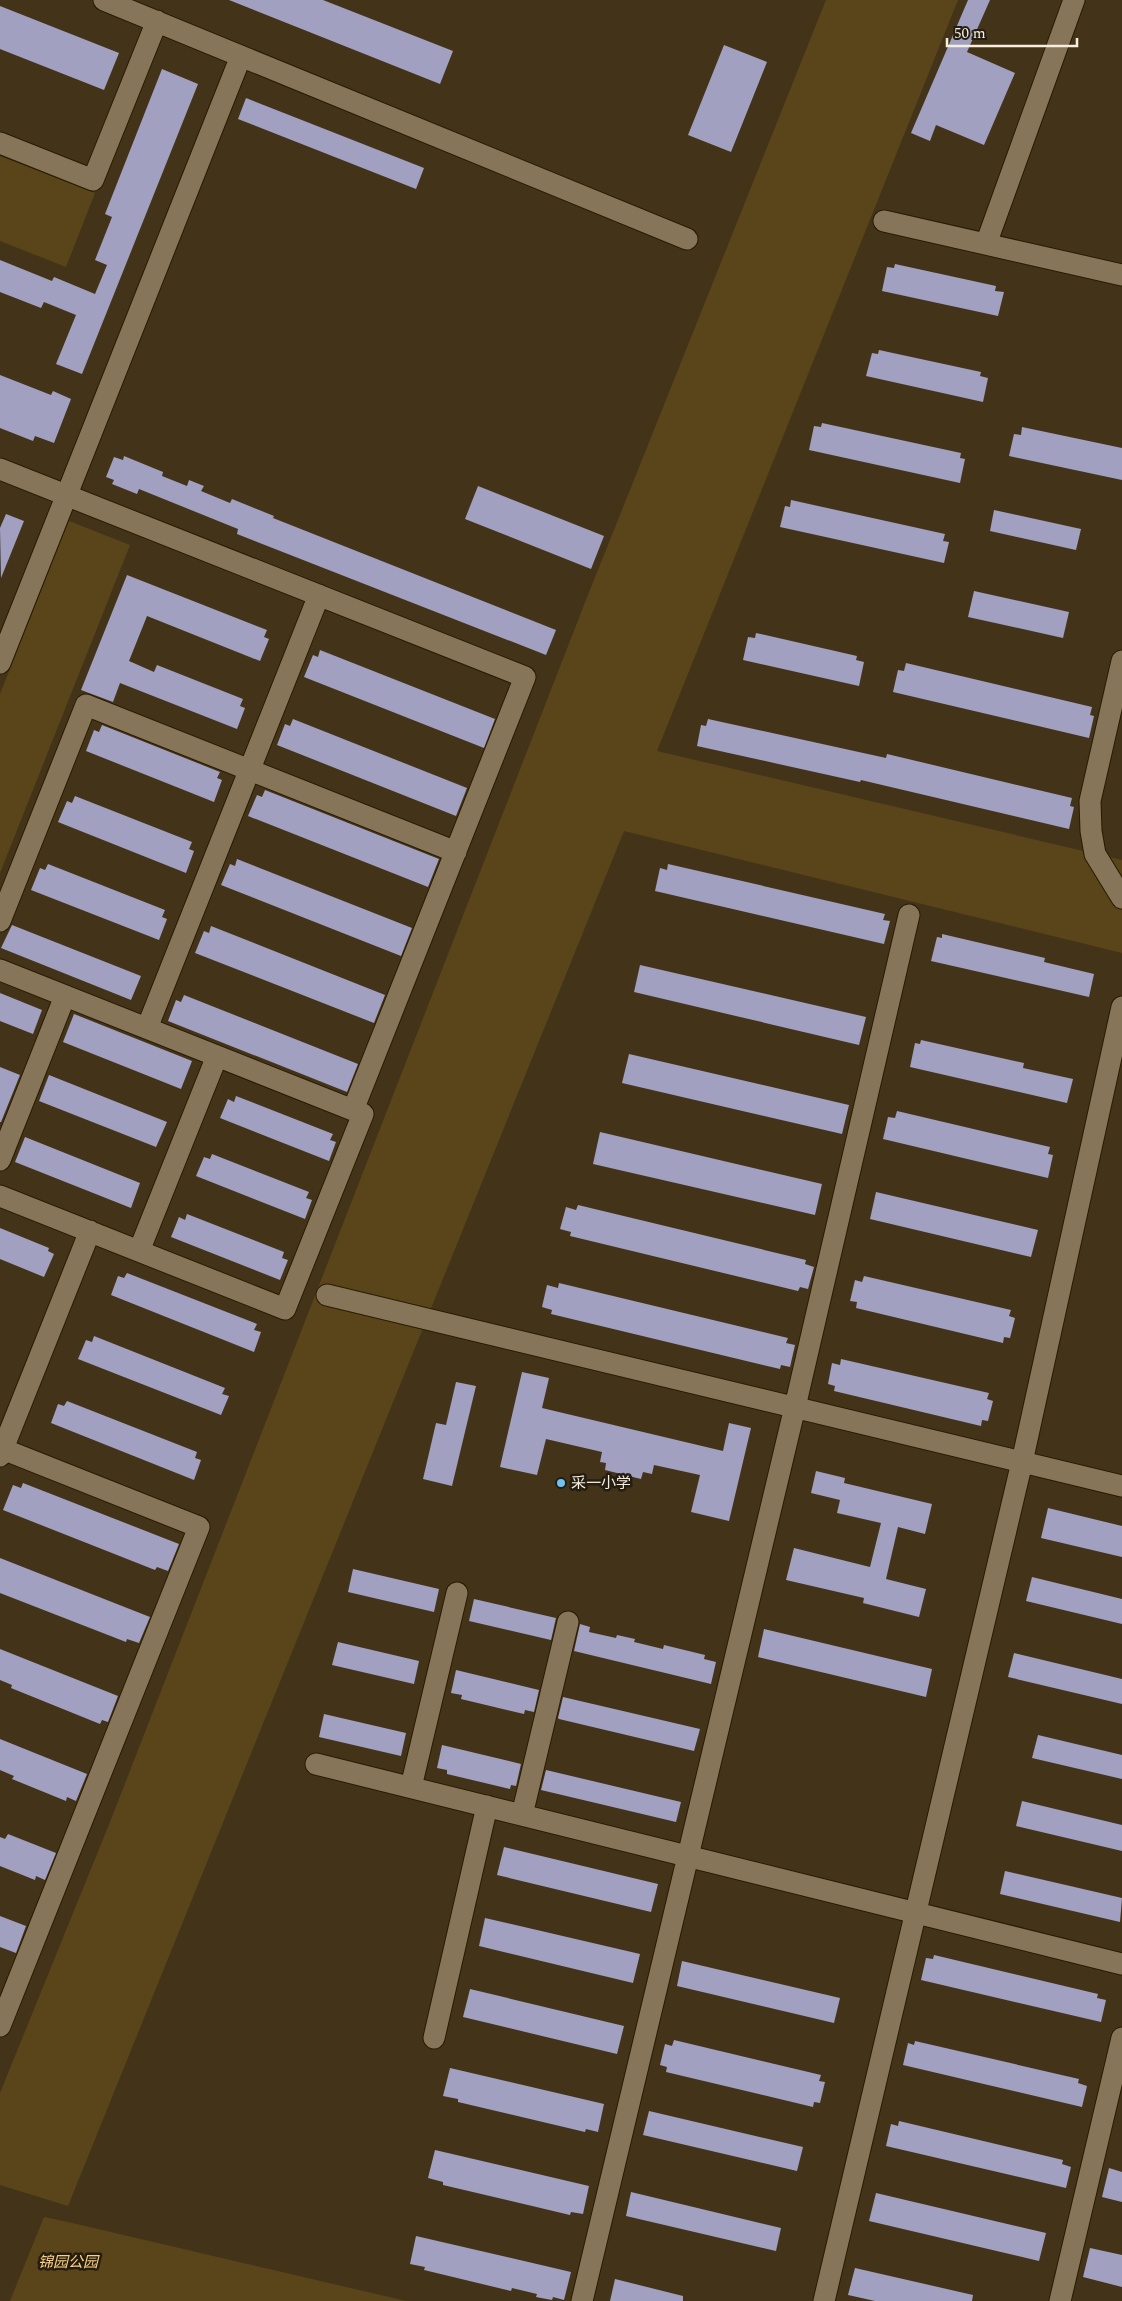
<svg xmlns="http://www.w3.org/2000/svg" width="1122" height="2301" font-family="Spectral,'Noto Sans SC',serif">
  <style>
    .green { fill: #5a4419 }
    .building { fill: #a1a0c0 }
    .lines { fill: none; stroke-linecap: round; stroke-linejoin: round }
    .minor-casing { stroke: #291b01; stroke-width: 23 }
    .minor { stroke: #867559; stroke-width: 21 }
    .poi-dot { fill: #6fc2f4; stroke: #241d11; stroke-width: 2 }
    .labels { text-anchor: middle; stroke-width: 5; stroke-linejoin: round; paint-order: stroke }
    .poi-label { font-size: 15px; fill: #f8eede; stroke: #241d11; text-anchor: start }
    .park-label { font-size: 15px; font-style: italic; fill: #ffcf7b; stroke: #241d11 }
  </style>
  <rect width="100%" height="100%" fill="#433419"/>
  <path class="green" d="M826,0H958L657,751L1122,860V953L624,831L68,2206L0,2185V2093L110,1822L584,605Z
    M0,156L95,193L66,267L0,241Z
    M69,521L130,545L0,873V694Z
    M44,2217L68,2222L406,2301H10Z"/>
  <path class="building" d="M229,0H323L453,51L440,84Z
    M968,0H990L967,52L1015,73L984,145L936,125L930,141L911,133Z
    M0,6L119,53L104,90L0,49Z
    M724,45L767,62L731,152L688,135Z
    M162,69L198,84L82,374L56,364L76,315L44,302L41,308L0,292V260L52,281L54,277L95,294L107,265L95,260L112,217L105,214Z
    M246,98L424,168L416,189L238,119Z
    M895,264L996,286L995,291L1004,292L998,316L882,291L887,267L894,268Z
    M879,350L981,372L980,376L988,378L983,402L866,376L872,353L878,354Z
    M0,375L51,395L53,391L71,399L54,443L35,436L33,441L0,428Z
    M822,423L961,453L960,458L965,459L960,483L809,450L814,426L821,427Z
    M1022,427L1122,448V480L1009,456L1014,434L1021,435Z
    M124,456L163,472L162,476L187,486L189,480L204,486L201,491L230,503L232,499L274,516L273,518L556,630L546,655L237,534L238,529L139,489L137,494L112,484L114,480L106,477L114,457L123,460Z
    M478,486L604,536L591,569L465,519Z
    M791,500L945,534L943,541L949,542L944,563L780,527L785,506L790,507Z
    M994,510L1081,529L1076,550L990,531Z
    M6,514L24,521L1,578L0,528Z
    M127,575L267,630L264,637L269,639L260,661L147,616L129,661L154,672L157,665L243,699L240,706L245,708L237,729L120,683L113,702L81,690Z
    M974,591L1069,612L1063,638L968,617Z
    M756,633L857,656L856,660L864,662L859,686L743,660L748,637L755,638Z
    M320,650L495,719L484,748L304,677L313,655L318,657Z
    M906,663L1092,707L1090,715L1094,716L1089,738L893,692L898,670L904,671Z
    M293,719L467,788L456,816L277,745L285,724L290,726Z
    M708,719L886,758L887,754L1072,798L1070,806L1074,807L1069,829L861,780L860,782L697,746L701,725L706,726Z
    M102,725L220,772L217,778L222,780L214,802L86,751L94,730L99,732Z
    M265,790L439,859L428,887L248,816L257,795L262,797Z
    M75,796L192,842L189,849L194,851L186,873L58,822L67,801L72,803Z
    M237,859L412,928L401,956L221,885L230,864L235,866Z
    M48,864L165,910L162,917L167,919L159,940L31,890L40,868L45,870Z
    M668,864L885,914L883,920L890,921L884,944L655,891L660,868L667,870Z
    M12,925L141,976L131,1000L1,948Z
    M211,926L385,995L374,1023L195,953L204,931L209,933Z
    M942,934L1045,958L1044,962L1094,974L1089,997L931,961L937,937L942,938Z
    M640,965L866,1017L859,1045L634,992Z
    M0,993L42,1010L33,1034L0,1021Z
    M184,995L358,1064L347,1092L168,1021L176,1000L181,1002Z
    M74,1014L192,1061L181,1089L63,1042Z
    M921,1040L1024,1063L1023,1068L1073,1079L1067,1103L910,1067L915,1043L920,1044Z
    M629,1054L849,1105L842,1134L622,1083Z
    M0,1067L20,1075L1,1122H0Z
    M49,1075L167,1122L156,1147L39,1101Z
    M236,1096L333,1134L330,1140L336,1142L329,1161L220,1118L228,1099L234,1102Z
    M897,1111L1050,1147L1048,1154L1053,1155L1048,1178L883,1139L888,1117L895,1118Z
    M600,1132L822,1184L815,1215L593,1164Z
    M25,1137L140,1183L131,1208L15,1162Z
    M212,1154L309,1192L306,1198L312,1200L305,1219L196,1176L204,1157L210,1159Z
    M876,1192L1038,1230L1031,1257L870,1219Z
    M578,1205L806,1260L805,1264L814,1267L808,1289L800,1287L798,1291L570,1236L571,1232L560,1229L566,1207L576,1210Z
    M187,1214L284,1252L282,1258L288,1260L280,1280L171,1237L179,1217L185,1220Z
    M0,1228L49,1248L48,1251L54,1254L44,1277L0,1259Z
    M127,1273L257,1324L254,1330L261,1332L254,1352L111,1295L118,1276L124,1278Z
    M864,1276L1011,1310L1009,1316L1015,1318L1010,1338L1004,1337L1003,1343L856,1308L857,1302L850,1301L855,1280L862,1282Z
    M559,1283L788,1338L786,1343L795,1345L790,1367L781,1365L780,1369L551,1314L552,1310L542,1307L547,1285L558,1288Z
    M94,1336L225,1388L222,1394L229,1396L221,1415L78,1359L86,1340L92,1342Z
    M841,1359L989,1393L987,1399L993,1401L988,1421L982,1420L981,1426L834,1391L835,1386L828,1384L832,1363L840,1365Z
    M522,1372L549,1378L542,1408L723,1451L729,1423L751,1428L729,1521L691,1512L700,1475L654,1465L652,1474L643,1472L641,1479L605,1470L606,1463L600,1462L602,1452L546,1439L537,1475L500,1467Z
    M456,1382L476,1386L452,1486L423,1479L436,1423L446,1425Z
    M67,1401L197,1452L195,1458L201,1460L194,1480L51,1423L58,1404L64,1406Z
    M816,1471L845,1478L844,1483L932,1504L925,1534L898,1527L886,1579L926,1589L919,1617L863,1603L864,1598L786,1580L794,1548L870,1567L881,1523L837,1513L840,1500L811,1493Z
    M23,1483L179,1544L168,1571L157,1567L155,1570L3,1510L13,1485L21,1488Z
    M1048,1508L1122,1526V1557L1041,1538Z
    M0,1558L150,1617L139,1643L127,1639L126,1642L0,1593Z
    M353,1569L439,1589L434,1612L348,1592Z
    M1032,1577L1122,1599V1624L1026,1601Z
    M474,1599L556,1618L551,1640L469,1621Z
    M580,1624L590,1627L589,1632L616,1638L617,1635L635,1639L634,1642L663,1649L664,1645L705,1655L704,1659L716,1662L711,1684L574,1651Z
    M764,1629L932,1669L926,1697L758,1657Z
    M338,1642L419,1661L414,1684L332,1665Z
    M0,1649L118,1696L108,1722L102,1720L100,1724L11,1688L12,1685L0,1680Z
    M1014,1653L1122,1679V1704L1008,1677Z
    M456,1670L539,1690L534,1712L525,1710L524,1714L461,1699L462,1695L451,1693Z
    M563,1697L700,1729L694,1751L559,1719L558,1718Z
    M324,1714L406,1733L401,1756L319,1737Z
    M1038,1735L1122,1755V1779L1032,1758Z
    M0,1739L87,1774L76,1801L67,1797L66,1801L12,1779L14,1776L0,1770Z
    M442,1745L521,1764L516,1786L511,1785L510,1789L447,1774V1770L437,1768Z
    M546,1770L681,1802L676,1822L541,1790Z
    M1022,1801L1122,1825V1851L1016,1826Z
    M8,1834L56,1853L45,1880L36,1876L35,1880L0,1866V1837L5,1839Z
    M504,1847L658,1884L651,1912L497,1875Z
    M1005,1871L1122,1898L1120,1922L1000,1894Z
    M0,1916L26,1926L16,1953L0,1947Z
    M485,1918L640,1954L633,1983L479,1946Z
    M934,1955L1098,1994L1097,1998L1106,2000L1101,2022L921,1980L926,1958L933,1959Z
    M682,1961L840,1998L834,2023L677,1986Z
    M470,1989L624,2026L617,2054L463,2017Z
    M674,2040L821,2075L819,2081L825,2082L820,2103L814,2102L813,2107L666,2072L667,2067L660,2065L665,2044L672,2046Z
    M915,2041L1079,2079L1078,2083L1087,2086L1082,2107L903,2065L908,2043L914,2045Z
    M450,2068L604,2104L598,2132L586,2129L585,2132L458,2102V2099L443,2096Z
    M649,2111L803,2147L797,2171L643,2135Z
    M899,2121L1063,2160L1062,2164L1071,2167L1066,2188L886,2146L891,2124L898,2126Z
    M435,2150L589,2186L583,2214L571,2212L570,2215L443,2185V2182L428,2178Z
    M1109,2168L1122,2172V2202L1102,2197Z
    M631,2192L781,2228L776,2251L626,2216Z
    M876,2193L1046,2233L1039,2261L869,2221Z
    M416,2236L571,2272L564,2300L553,2297L552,2300L536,2297L537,2294L512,2288L511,2291L424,2270L425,2267L410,2264Z
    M1090,2248L1122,2255V2287L1083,2277Z
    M855,2268L973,2295L972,2301H875L848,2295Z
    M615,2279L683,2296V2301H610Z"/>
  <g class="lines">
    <defs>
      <path id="minor" d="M104,0L687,239
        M0,143L93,180L157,21
        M884,221L1122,275
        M986,244L1074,0
        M0,469L525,677L353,1110
        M1122,661L1090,801L1091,831L1095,854L1122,898
        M0,663L241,56
        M0,921L86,705L456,852
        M0,970L363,1114L285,1309L0,1196
        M147,1028L319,595
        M0,1160L65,996
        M139,1251L217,1056
        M327,1295L1122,1486
        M0,1448L199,1527L0,2026
        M0,1456L90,1231
        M316,1764L1122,1964
        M411,1787L457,1593
        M522,1815L568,1622
        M434,2038L487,1806
        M582,2301L795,1407L909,915
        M824,2301L1022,1462L1122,1007
        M1060,2301L1122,2038"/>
    </defs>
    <use href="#minor" class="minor-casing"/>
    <use href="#minor" class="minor"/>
  </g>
  <circle class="poi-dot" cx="561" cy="1483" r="5"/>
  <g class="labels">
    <g class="poi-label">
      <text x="571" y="1488">采一小学</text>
    </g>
    <g class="park-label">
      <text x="68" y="2267">锦园公园</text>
    </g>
  </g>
  <path d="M947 38v8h130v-8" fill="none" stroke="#f8eede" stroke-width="2.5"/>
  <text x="954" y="38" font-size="15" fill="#f8eede" stroke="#241d11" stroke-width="4" paint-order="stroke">50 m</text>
</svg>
